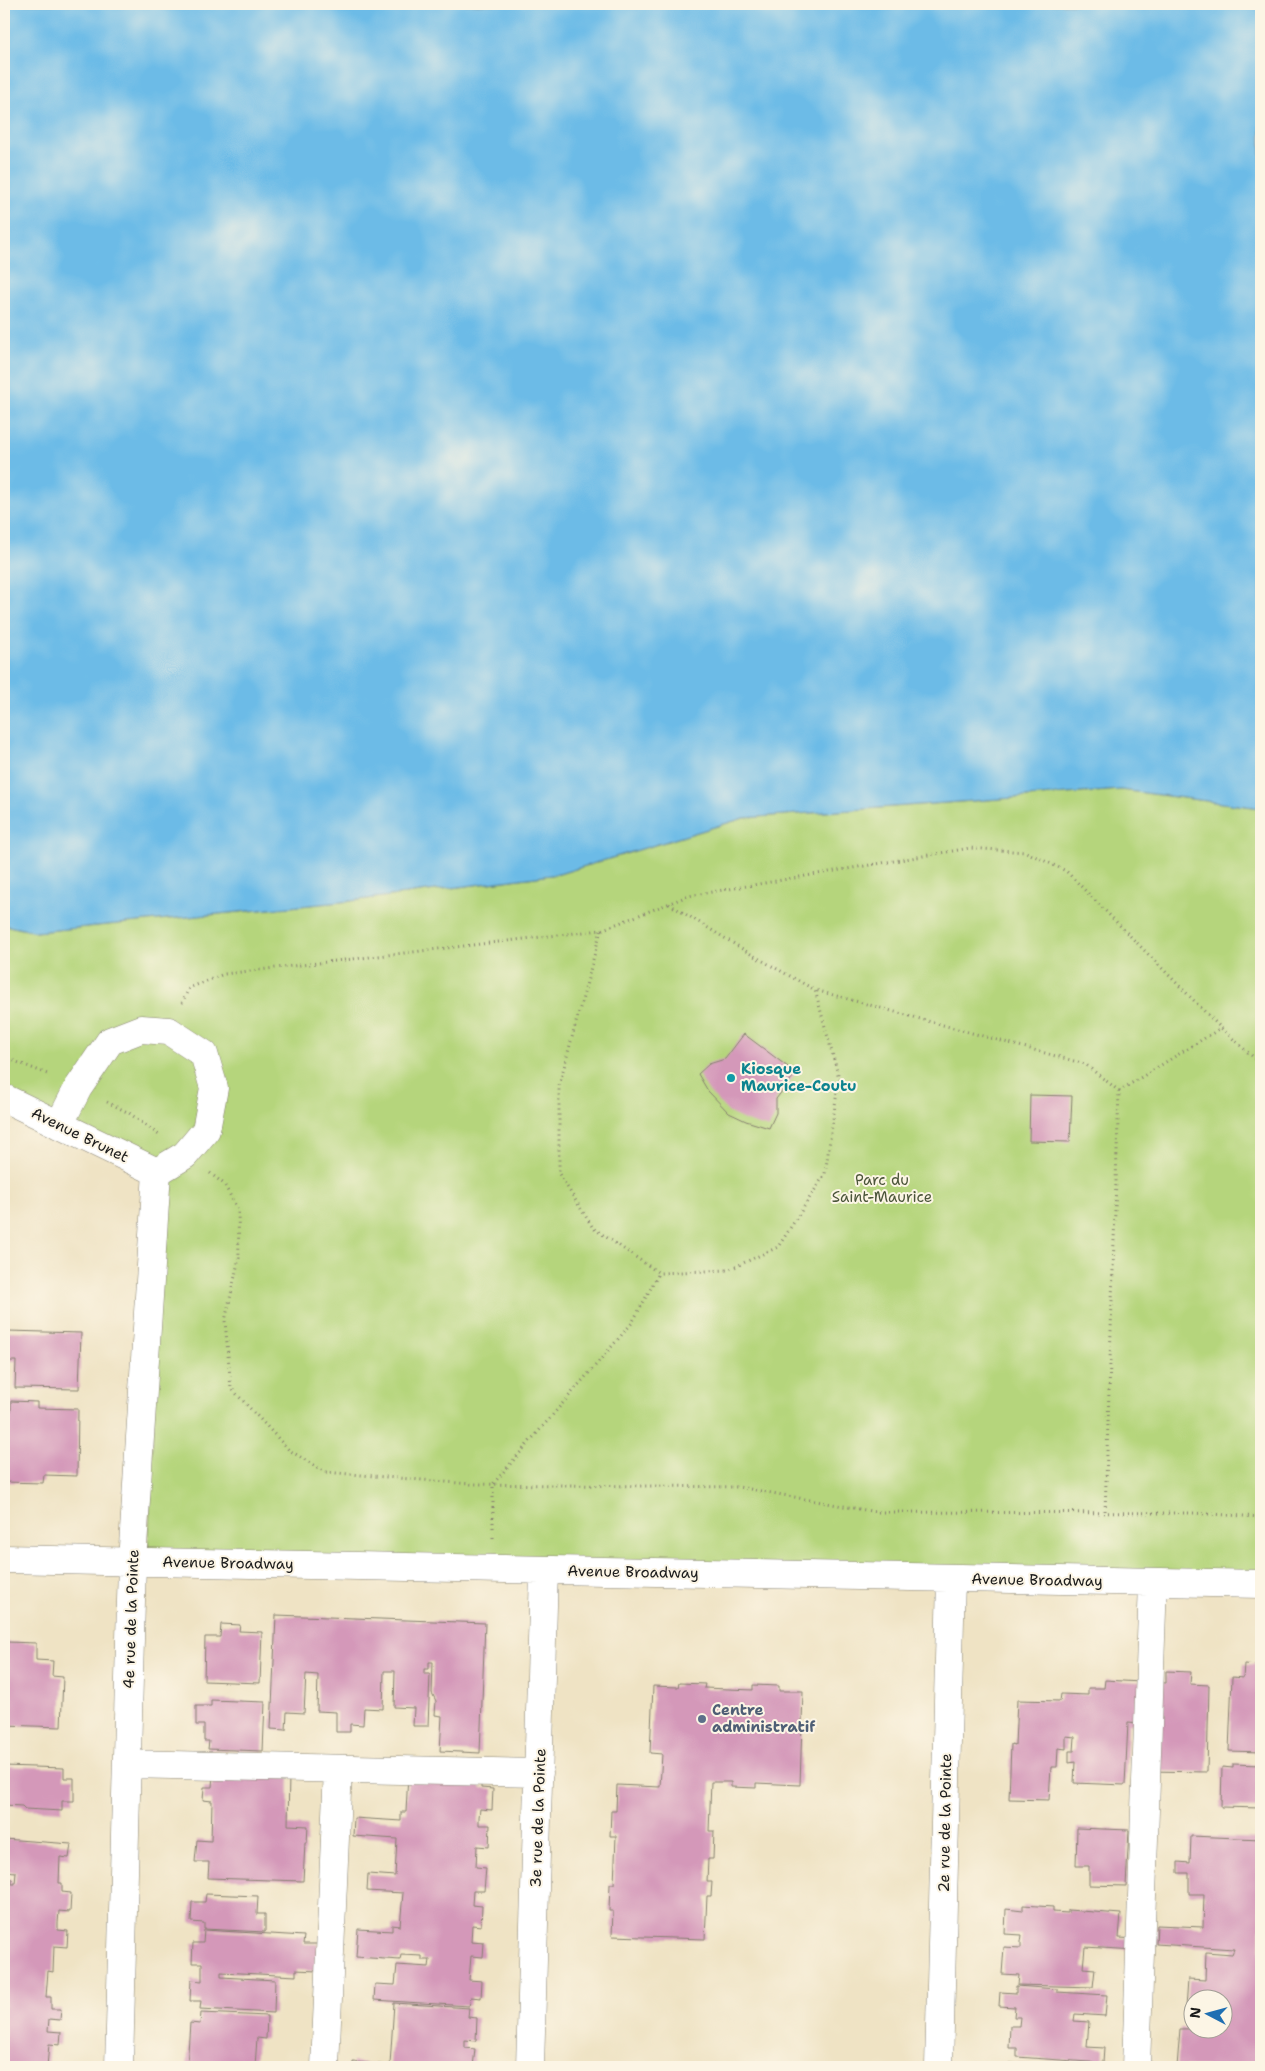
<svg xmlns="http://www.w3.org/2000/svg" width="1265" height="2071" font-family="'Shantell Sans',sans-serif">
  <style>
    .green { fill: #b5d57c; stroke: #68784c }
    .water { fill: #6cbbe7; stroke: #446c82 }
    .building { fill: #d498b9 }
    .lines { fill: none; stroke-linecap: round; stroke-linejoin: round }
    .minor-casing { stroke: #868070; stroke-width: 29 }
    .path { stroke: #868070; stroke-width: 3; stroke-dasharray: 1 4; stroke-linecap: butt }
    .minor { stroke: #fff; stroke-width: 28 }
    .culture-dot { fill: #0f9aa8; stroke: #fcf5e5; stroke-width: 2 }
    .service-dot { fill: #5c6f8a; stroke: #fcf5e5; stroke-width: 2 }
    .labels { text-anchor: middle; stroke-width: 4; stroke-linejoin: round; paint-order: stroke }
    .culture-label { font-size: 15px; font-weight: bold; fill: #0d838f; stroke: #fcf5e5; text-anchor: start }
    .street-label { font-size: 15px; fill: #1c1c1c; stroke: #fcf5e5 }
    .park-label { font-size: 15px; fill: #4a5439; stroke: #fcf5e5 }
    .service-label { font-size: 15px; font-weight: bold; fill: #4e5e75; stroke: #fcf5e5; text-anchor: start }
  </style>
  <rect width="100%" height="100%" fill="#fcf5e5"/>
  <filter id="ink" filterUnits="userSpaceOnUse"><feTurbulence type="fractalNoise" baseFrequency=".02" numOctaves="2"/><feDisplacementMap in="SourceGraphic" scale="10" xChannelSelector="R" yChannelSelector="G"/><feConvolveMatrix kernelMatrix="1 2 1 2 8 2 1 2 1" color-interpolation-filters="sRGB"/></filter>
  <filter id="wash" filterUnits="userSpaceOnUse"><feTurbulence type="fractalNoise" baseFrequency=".0096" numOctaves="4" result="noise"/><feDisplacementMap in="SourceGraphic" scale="20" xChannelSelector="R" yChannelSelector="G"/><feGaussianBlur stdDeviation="1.12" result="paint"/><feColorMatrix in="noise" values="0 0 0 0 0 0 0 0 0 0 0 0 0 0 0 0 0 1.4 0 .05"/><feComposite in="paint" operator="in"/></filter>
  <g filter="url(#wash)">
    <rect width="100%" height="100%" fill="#efe3c4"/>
    <path class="green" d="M1121,790L1261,808V1575L148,1556L157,1318L174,1169L4,1093V925L36,932L351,901L559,874L744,818Z"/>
    <path class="water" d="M4,4H1261V808L1121,790L744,818L559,874L351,901L36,932L4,925Z"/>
    <g id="blocks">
      <path class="building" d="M744,1034L796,1073L776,1099V1113L769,1128L746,1121L729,1113L708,1091L698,1074L709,1064L725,1059Z
        M1030,1095L1072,1096L1070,1142L1029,1141Z
        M8,1331L81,1333L79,1389L15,1388L16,1361H8Z
        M11,1401L37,1402V1408L78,1409L77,1476L44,1475L43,1483L4,1482V1411H11Z
        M276,1615L485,1623L480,1753L440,1751L442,1716L435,1715L436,1701L432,1693L433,1662H429V1669H424V1674H430L428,1726H413L414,1708L394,1707L395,1671H384L383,1709L364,1708L363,1725L350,1724V1732H336V1712L317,1711L318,1675L306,1674L304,1713L287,1712L286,1730L271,1729Z
        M221,1624L240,1625L239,1631L262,1632L260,1683L204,1681L205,1637H220Z
        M7,1642L36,1643V1660L53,1661L52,1676L63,1677L61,1727L4,1725V1659H7Z
        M1244,1664L1260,1665L1261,1752L1229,1751L1232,1677L1243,1678Z
        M1166,1671L1191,1672L1190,1684L1209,1685L1207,1772L1148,1771L1150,1682L1166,1683Z
        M1105,1680L1141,1682L1140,1724L1128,1723L1125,1785L1074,1783L1075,1762L1069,1763V1751H1074L1075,1737L1066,1736V1749L1058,1748L1057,1767H1051L1049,1800L1009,1799L1011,1744L1015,1745L1017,1700L1060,1701L1061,1694L1088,1695V1688H1104Z
        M679,1683L705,1684L704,1688L753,1690V1685L779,1686V1691H803L800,1785L756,1783V1788L731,1787V1782H711L709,1831H714L713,1859H708L707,1882H712L711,1896H707L705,1939L612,1936L613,1911H609L610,1884H614L616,1836H610L611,1811H616L617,1785L660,1787L662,1754L650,1753L653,1686L678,1687Z
        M211,1700L265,1702L263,1751L208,1749L209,1741H204V1725H196V1706H211Z
        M1233,1764L1261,1765V1808L1221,1807L1222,1767L1233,1768Z
        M4,1766L64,1768V1778H74V1801H62V1811L25,1809L22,1806L4,1805Z
        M213,1773L289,1775L288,1825L308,1826L307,1843H305L303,1881L208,1878L209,1862H195L197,1840L211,1841L212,1801L203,1800L204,1787H212Z
        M408,1774L481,1778V1788L493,1789L492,1810L480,1809L479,1817V1825H490L489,1847L477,1846L476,1867L486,1868L484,1891H473L472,1905L482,1906L481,1926L472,1925L471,1942L484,1943L483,1957L471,1956L469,1980L482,1981L481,1998L471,1997L469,2006L374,2000L375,1984L395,1985L397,1965L429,1967L430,1960H422V1956L401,1955L400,1960L356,1957L358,1929L392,1931V1925L400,1926L403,1893L367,1891L368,1874L395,1876L397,1839L353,1836L354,1818L401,1821V1812H406Z
        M1077,1828L1129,1830L1126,1886L1089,1885V1866H1076Z
        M1191,1836L1261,1839L1260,2067H1177L1180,2029L1222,2028V1998H1192V2023H1185L1188,1979L1205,1980L1206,1952L1232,1954L1234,1949L1156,1944L1157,1925L1203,1927L1204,1894H1189V1873H1178V1862L1190,1863Z
        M4,1839L71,1844L69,1858L60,1857L59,1883H62V1892L71,1893L70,1912L59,1911L58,1923V1930L68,1931L67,1947L54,1946L53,1972L48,1971L46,1997H51V2009H61L60,2020L49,2019L48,2031L61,2032L60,2045L49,2044L47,2067H4V1878L12,1879V1884H15L16,1872L4,1871Z
        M206,1894L258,1896L257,1914H265V1932L204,1929V1923L191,1922L192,1902H205Z
        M1023,1905L1053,1907V1912L1068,1913V1910L1121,1914L1119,1938L1137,1939L1136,1950L1085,1947L1083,1968L1095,1969L1093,1987L1018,1985L1019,1975L1002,1974L1004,1947L1021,1948V1942L1022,1935L1005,1934L1006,1909L1023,1911Z
        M204,1930L304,1936L303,1944H318L317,1971L296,1970V1976L221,1972V1977L275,1980L274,2013L200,2009L201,2001H190L191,1980L202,1981V1963H192L193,1943H203Z
        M1016,1986L1057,1989V1992L1107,1995L1105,2016L1075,2014L1074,2021L1089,2022L1087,2047L1104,2048L1103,2063L1017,2057V2048H1009L1010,2026H1019L1020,2017H1014L1015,2007L999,2006L1000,1992L1016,1993Z
        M394,2003L469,2008L468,2017L477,2018L476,2041L465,2040V2048L475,2049L473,2067H353V2062L390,2065Z
        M201,2013L267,2016L266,2039L257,2038L255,2067H187L190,2023L200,2024Z
        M1010,2063L1048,2066V2067H1010Z"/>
    </g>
  </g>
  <g filter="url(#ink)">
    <use href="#blocks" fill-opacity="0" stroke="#868070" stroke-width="1"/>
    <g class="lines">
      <defs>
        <path id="minor" d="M4,1098L157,1172
          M59,1125L78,1088L110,1041L141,1029L169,1031L204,1054L214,1088L206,1130L185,1155L157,1172
          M4,1559L1261,1584
          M127,1764L539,1773
          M119,2067L132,1562L157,1172
          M325,2067L338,1769
          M530,2067L544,1570
          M939,2067L951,1578
          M1136,2067L1153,1582"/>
      </defs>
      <use href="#minor" class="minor-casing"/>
      <path class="path" d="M669,904L754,956L815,990
        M601,930L559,1086V1174L593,1228L659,1273L728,1270L778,1247L825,1174L839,1078L815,990L1085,1064L1119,1091L1105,1512
        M182,1003L189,988L224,974L601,930L688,896L970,848L1026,852L1066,871L1221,1028L1261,1064
        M4,1057L50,1075
        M1119,1091L1221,1028
        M107,1102L129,1113L159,1135
        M210,1173L224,1184L238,1210L239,1258L225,1321L231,1388L289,1450L325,1472L471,1484L739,1487L876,1512L1192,1513L1261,1517
        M493,1538V1484L632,1323L659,1273"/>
      <use href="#minor" class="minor"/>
    </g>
  </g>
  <circle class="culture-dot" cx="731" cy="1078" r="5"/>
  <circle class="service-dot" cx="702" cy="1719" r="5"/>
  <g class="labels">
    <g class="culture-label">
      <text x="741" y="1074">Kiosque<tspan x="741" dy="17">Maurice-Coutu</tspan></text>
    </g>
    <g class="street-label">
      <text transform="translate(80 1135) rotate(26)" y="5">Avenue Brunet</text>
      <text transform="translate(228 1563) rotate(1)" y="5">Avenue Broadway</text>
      <text transform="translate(633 1572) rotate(1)" y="5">Avenue Broadway</text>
      <text transform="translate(1037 1580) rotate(1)" y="5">Avenue Broadway</text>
      <text transform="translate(131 1619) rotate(-88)" y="5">4e rue de la Pointe</text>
      <text transform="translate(538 1818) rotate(-88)" y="5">3e rue de la Pointe</text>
      <text transform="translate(945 1823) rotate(-89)" y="5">2e rue de la Pointe</text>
    </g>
    <g class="park-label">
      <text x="882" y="1185">Parc du<tspan x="882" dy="17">Saint-Maurice</tspan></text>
    </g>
    <g class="service-label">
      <text x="712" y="1715">Centre<tspan x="712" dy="17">administratif</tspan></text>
    </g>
  </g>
  <rect width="1265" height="2071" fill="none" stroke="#fcf5e5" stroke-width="20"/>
  <g transform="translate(1208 2014) rotate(276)"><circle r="24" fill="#fcf5e5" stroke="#a29e95"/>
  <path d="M0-4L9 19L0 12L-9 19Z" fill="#1f6fb2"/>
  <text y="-8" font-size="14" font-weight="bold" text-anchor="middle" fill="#1c1c1c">N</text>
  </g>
</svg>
